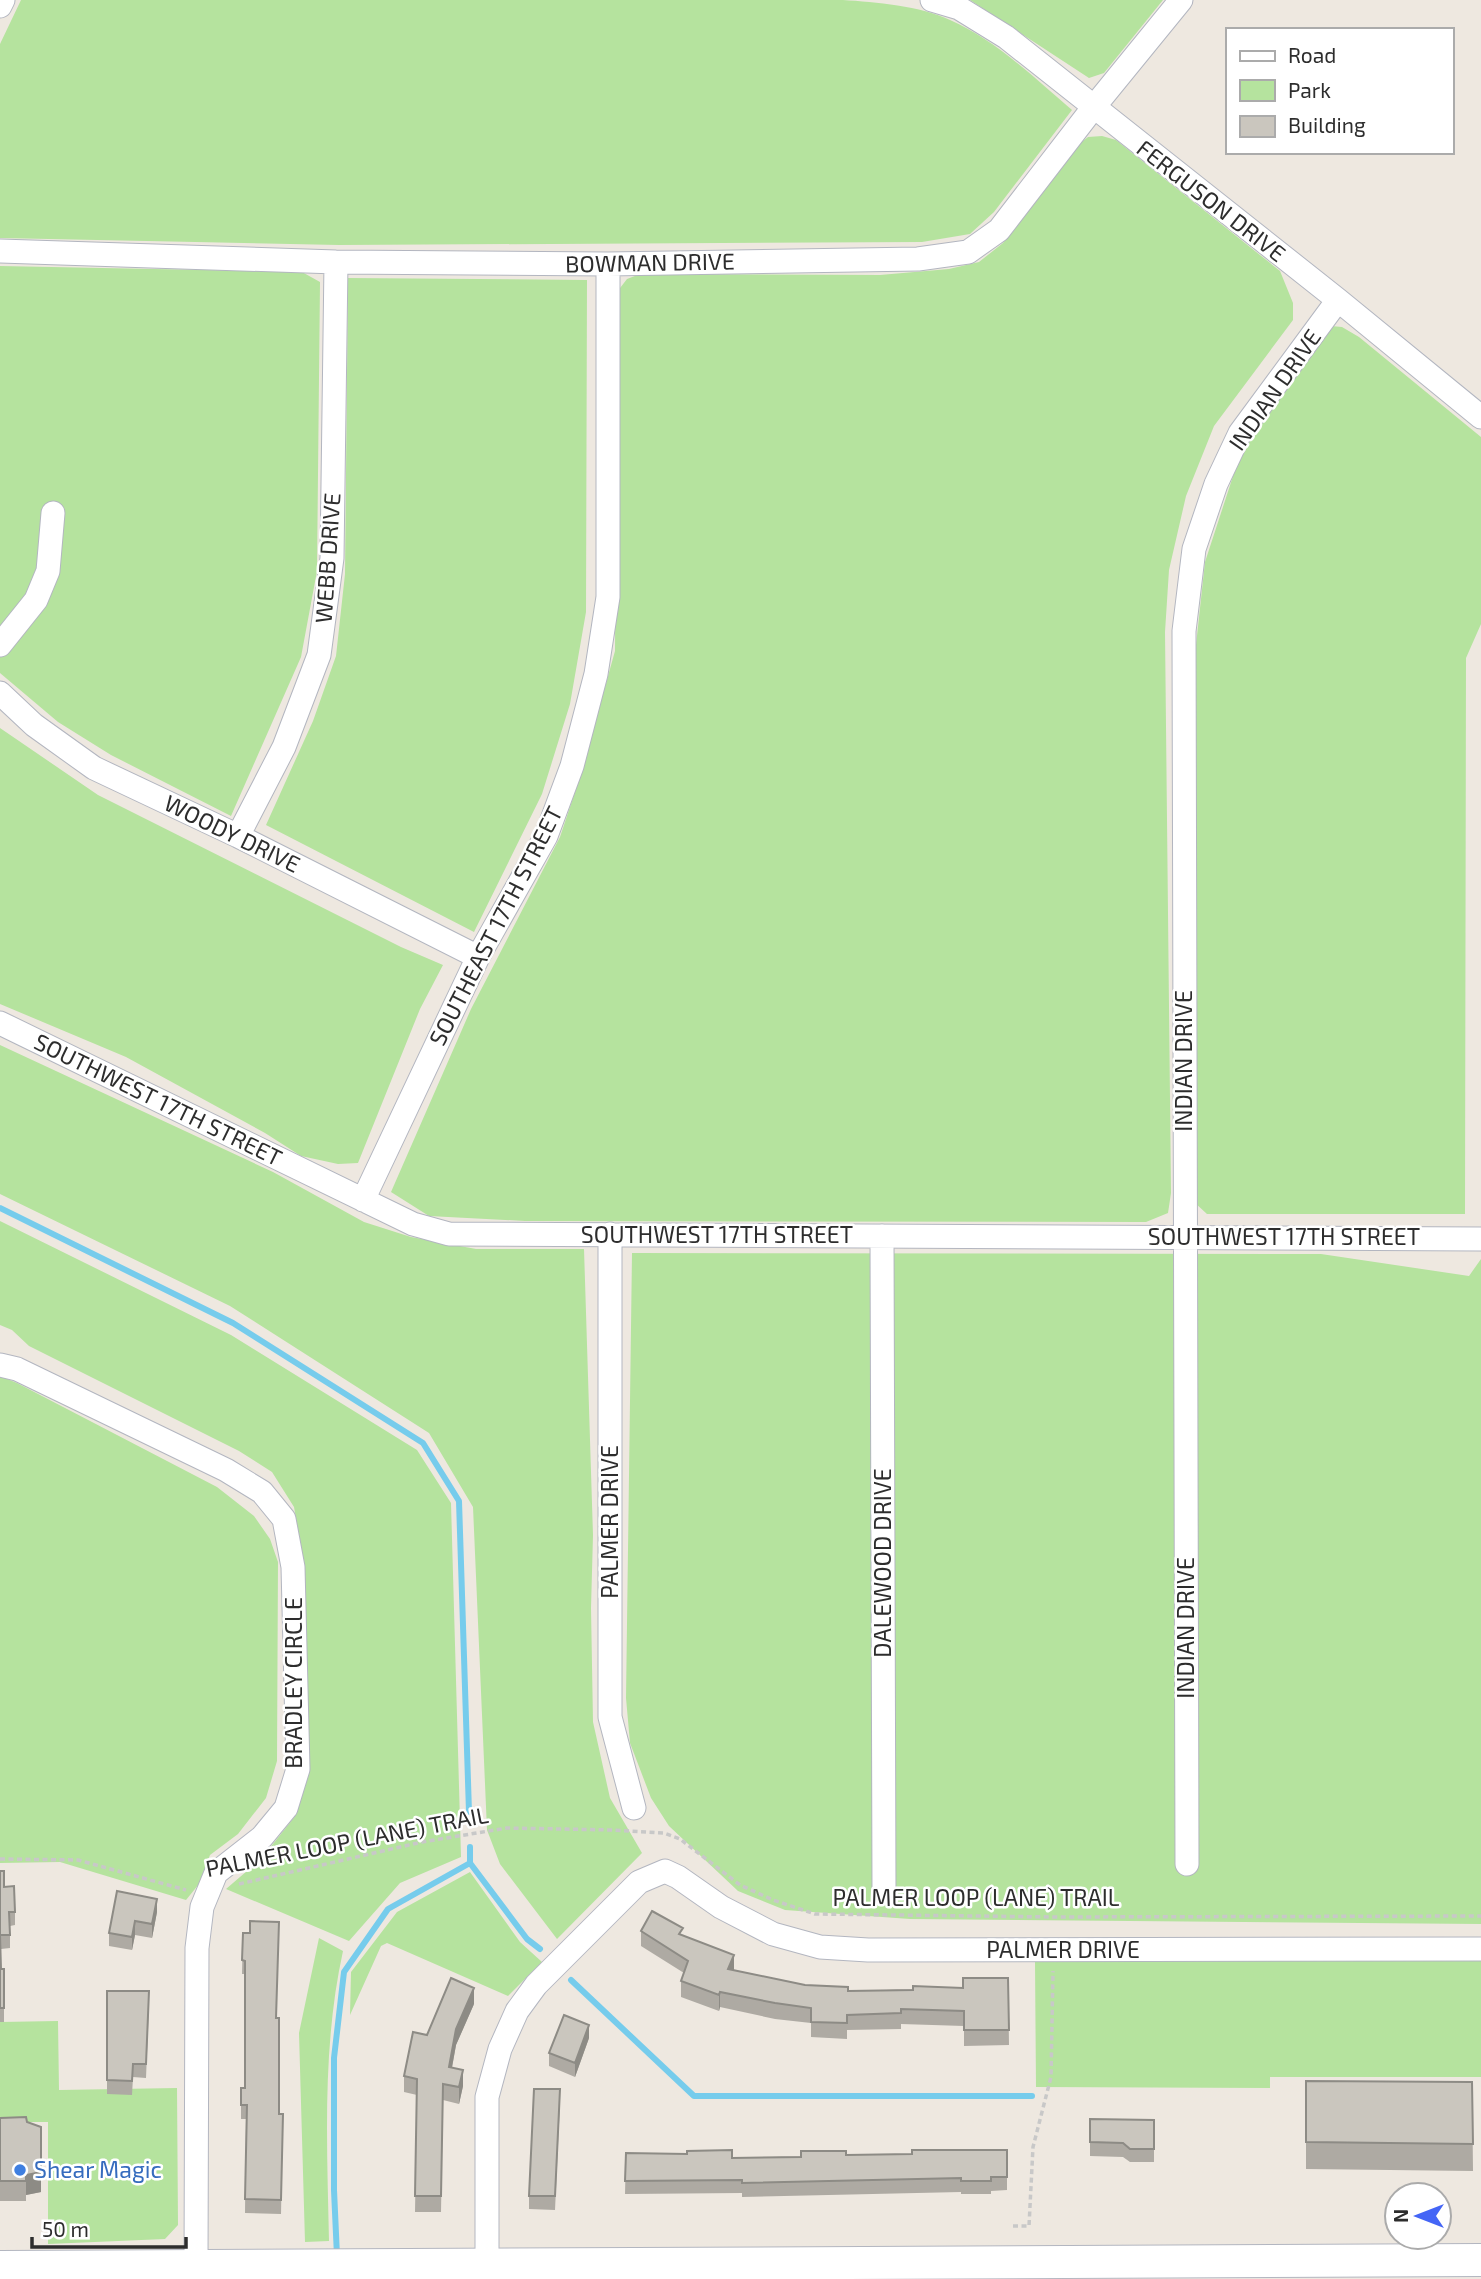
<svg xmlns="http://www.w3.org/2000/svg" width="1481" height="2279" font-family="'Exo 2',sans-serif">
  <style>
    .green { fill: #b5e39e }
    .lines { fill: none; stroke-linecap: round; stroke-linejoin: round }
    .stream { stroke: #76ccec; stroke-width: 6 }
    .minor-casing { stroke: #b3b6c0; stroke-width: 25 }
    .secondary-casing { stroke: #b3b6c0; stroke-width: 34 }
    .path { stroke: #c8c8c8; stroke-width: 3.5; stroke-dasharray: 5 3.5; stroke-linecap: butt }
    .minor { stroke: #fff; stroke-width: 23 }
    .secondary { stroke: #fff; stroke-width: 32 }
    .wall { fill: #aeaaa3 }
    .shaded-wall { fill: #8d8b85 }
    .building { fill: #cac6be; stroke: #8d8b85; stroke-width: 2 }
    .shop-dot { fill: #3f7fe0; stroke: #fff; stroke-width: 2.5 }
    .labels { text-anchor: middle; stroke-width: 5; stroke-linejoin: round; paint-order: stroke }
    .street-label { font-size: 23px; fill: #2d2d2d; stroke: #fff }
    .shop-label { font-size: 23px; fill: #366cbe; stroke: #fff; text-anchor: start }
  </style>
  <rect width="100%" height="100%" fill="#eee8e0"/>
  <path class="green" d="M21,0H843C875,2 921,6 950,20C996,40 1034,78 1072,110L994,212L970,234L922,242L339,245L0,238V44Z
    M970,0H1163L1104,73L1089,78Z
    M1102,136L1116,140L1280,271L1293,303V320L1214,426L1186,496L1169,570L1165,632L1171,1193L1168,1213L1146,1222L525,1221L429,1216L391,1192L471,1009L560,837L579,780L615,651L617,292L627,279L640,274L880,275L949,269L979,262L1003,243L1074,148L1088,137Z
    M0,266L302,272L320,282L317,571L301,657L231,816L111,755L58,722L0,673Z
    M348,278L587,280L586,612L570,704L542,794L474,932L266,825L313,721L336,656L345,574Z
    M1331,326L1342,327L1359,337L1481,437V624L1466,658L1465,1214H1207L1194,1202L1195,654L1205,562L1236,467L1258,426Z
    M0,728L98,795L401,947L443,965L420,1009L358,1163L338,1164L301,1156L265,1133L126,1057L0,1004Z
    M0,1045L273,1172L364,1222L411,1237L476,1249H584L593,1535L591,1608L593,1722L610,1798L642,1853L557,1939L500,1864L487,1830L473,1507L429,1433L230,1306L0,1194Z
    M0,1221L231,1335L417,1450L451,1503L461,1857L400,1883L349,1941L226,1889L261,1859L296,1815L310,1768L303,1559L294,1507L272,1472L239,1451L29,1346L12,1330L0,1325Z
    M632,1253L1321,1254L1469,1276L1481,1259V1924L910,1919L785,1910L738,1891L669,1826L651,1798L630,1743L626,1698Z
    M0,1376L17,1383L217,1487L254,1516L270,1539L278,1562L277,1761L266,1798L238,1834L210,1855L199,1884L186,1900L60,1862L0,1863Z
    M470,1872L520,1942L542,1962L508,1996L387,1943L381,1946L350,2015L351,1972L397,1912Z
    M319,1938L343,1951C322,2046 327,2144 329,2241L305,2242L299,2033Z
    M1481,1960V2077H1270V2088L1036,2087L1035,1962Z
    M58,2021L59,2090L177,2088L178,2225L165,2239L48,2244V2122H0V2022Z"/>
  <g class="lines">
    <path class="stream" d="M0,1208L233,1323L423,1443L459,1501L469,1812
      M470,1847V1863L527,1939L540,1949
      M571,1980L694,2096H1032
      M337,2256L334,2190V2058L344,1972L388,1909L470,1863"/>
    <defs>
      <path id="minor" d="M932,0L959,8L1006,37L1338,300L1481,417
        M0,6L3,0
        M0,251L336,262L608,264L918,259L968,252L999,230L1093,108L1181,0
        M0,645L36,600L48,571L53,513
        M0,693L34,725L94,768L238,836L478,957
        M238,836L284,747L319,655L332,558L336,262
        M0,1023L413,1224L449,1234L1481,1239
        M363,1200L478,957L546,836L572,766L596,674L608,597V264
        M610,1234V1717L634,1808
        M882,1236L884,1889
        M0,1365L17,1369L226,1470L262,1492L284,1519L293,1567L298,1769L286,1808L262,1837L216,1873L202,1907L197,1948L196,2266
        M1187,1864L1184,631L1194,549L1216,484L1240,433L1338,300
        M487,2264V2097L500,2049L517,2011L536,1985L639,1882L665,1871L678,1877L721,1907L773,1934L820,1947L868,1950L1481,1949"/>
      <path id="secondary" d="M0,2267L1481,2260"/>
    </defs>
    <use href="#minor" class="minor-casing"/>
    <use href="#secondary" class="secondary-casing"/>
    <path class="path" d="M0,1859L78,1860L186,1890
      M239,1884L422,1842L507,1828L612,1830L664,1833L680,1839L740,1885L773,1900L815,1914L1054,1917L1481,1916
      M1013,2226H1029L1033,2147L1051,2077L1053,1971"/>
    <use href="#minor" class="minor"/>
    <use href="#secondary" class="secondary"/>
  </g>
  <path class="wall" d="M0,1871L4,1887L15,1912V1925L10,1926V1948L1,1949V1969H4V2022H0Z
    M157,1912L152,1938L135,1935L132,1950L109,1946V1933Z
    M641,1931L683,1936L734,1970L805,1985L848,1991L963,1988L1008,1978L1009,2045L964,2046V2026L901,2024V2029L847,2030V2039L811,2037V2023L775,2019L720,2007L719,2011L681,1997V1981L684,1973L641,1946Z
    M243,1933L276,2018L279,2114H283L281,2214L245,2213L246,2119H241V2088H245V1974H242Z
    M107,1991L149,2005L146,2078L133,2077L132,2095L107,2094Z
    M474,2004L456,2045L452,2068L463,2086L459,2104L443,2100L441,2212H415L417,2095L404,2092V2076L427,2035Z
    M589,2038L575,2077L549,2066V2053Z
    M1306,2081L1472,2082L1473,2171L1306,2169Z
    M560,2103L555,2210L529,2209V2196Z
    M0,2118L41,2192L26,2195V2201H0Z
    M1090,2119L1154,2120V2162H1130L1123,2157L1090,2156Z
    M1007,2150V2190L991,2191V2194H961V2192L742,2197V2193L625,2194L626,2153L732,2158L912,2154Z"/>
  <path class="shaded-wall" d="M157,1899V1912L152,1938V1924Z
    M135,1921V1935L132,1950V1937Z
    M734,1955V1970L728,1985V1969Z
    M474,1988V2004L456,2045L449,2083V2067L456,2029Z
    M720,1992V2007L719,2011V1995Z
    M589,2025V2038L575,2077V2063Z
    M463,2070V2086L459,2104V2087Z
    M41,2172V2192L26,2195V2175Z"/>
  <path class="building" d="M0,1871H4V1887L14,1886L15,1912H9L10,1935H0L1,1969H4V2008H0Z
    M117,1891L157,1899L152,1924L135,1921L132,1937L109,1933Z
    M652,1911L683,1928L679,1934L734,1955L728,1969L805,1985L848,1987V1991L913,1990V1986L963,1988V1978H1008L1009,2030H964V2011L901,2009V2013L847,2015V2023L811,2022V2008L775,2003L720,1992L719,1995L681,1981L688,1961L641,1931Z
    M250,1921L279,1922L276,2018H279V2114H283L281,2200L245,2199L247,2105H241V2088H245V1961L242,1960L243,1933H250Z
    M451,1978L474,1988L456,2029L449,2067L463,2070L459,2087L443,2084L441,2196H415L417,2079L404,2076L413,2032L427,2035Z
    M107,1991H149L146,2064H133L132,2081L107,2080Z
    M564,2015L589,2025L575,2063L549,2053Z
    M1306,2081L1472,2082L1473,2144L1306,2142Z
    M534,2089H560L555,2196H529Z
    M26,2117L27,2122L41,2127V2172L26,2175V2181H0V2118Z
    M1090,2119L1154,2120V2149H1130L1123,2143L1090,2142Z
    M732,2150V2158L801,2157V2151H846V2155L912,2154V2150H1007V2177H991V2181H961V2178L742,2183V2180L625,2181L626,2153L687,2154V2151Z"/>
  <circle class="shop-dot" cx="20" cy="2170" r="7"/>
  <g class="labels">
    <g class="street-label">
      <text transform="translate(1211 201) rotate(38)" y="8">FERGUSON DRIVE</text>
      <text transform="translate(650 263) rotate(-1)" y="8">BOWMAN DRIVE</text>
      <text transform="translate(1275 390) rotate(-55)" y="8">INDIAN DRIVE</text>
      <text transform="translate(328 558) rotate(-86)" y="8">WEBB DRIVE</text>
      <text transform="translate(232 834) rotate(26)" y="8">WOODY DRIVE</text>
      <text transform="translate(496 926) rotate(-63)" y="8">SOUTHEAST 17TH STREET</text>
      <text transform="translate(1184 1061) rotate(-90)" y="8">INDIAN DRIVE</text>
      <text transform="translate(158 1100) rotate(26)" y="8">SOUTHWEST 17TH STREET</text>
      <text x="717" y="1243">SOUTHWEST 17TH STREET</text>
      <text x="1284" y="1245">SOUTHWEST 17TH STREET</text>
      <text transform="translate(610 1522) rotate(-90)" y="8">PALMER DRIVE</text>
      <text transform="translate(883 1563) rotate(-90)" y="8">DALEWOOD DRIVE</text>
      <text transform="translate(1186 1628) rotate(-90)" y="8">INDIAN DRIVE</text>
      <text transform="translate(294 1683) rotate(-90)" y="8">BRADLEY CIRCLE</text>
      <text transform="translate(347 1842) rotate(-11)" y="8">PALMER LOOP (LANE) TRAIL</text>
      <text x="976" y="1906">PALMER LOOP (LANE) TRAIL</text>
      <text x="1063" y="1958">PALMER DRIVE</text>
    </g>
    <g class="shop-label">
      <text x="34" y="2178">Shear Magic</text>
    </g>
  </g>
  <rect x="1226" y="28" width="228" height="126" fill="#ffffff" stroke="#ababab" stroke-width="2"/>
  <rect x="1240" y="51" width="35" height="10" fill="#ffffff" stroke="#ababab" stroke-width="2"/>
  <text x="1288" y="63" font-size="21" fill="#2d2d2d">Road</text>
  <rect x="1240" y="80" width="35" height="21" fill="#b5e39e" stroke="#ababab" stroke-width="2"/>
  <text x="1288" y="98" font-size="21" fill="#2d2d2d">Park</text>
  <rect x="1240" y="116" width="35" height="21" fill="#cac6be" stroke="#ababab" stroke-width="2"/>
  <text x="1288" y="133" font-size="21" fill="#2d2d2d">Building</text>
  <g transform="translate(1418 2216) rotate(270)"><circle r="33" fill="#ffffff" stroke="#ababab" stroke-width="2"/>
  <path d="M0-5L12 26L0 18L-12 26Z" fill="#4465f6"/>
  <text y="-10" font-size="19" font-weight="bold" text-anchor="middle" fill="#2d2d2d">N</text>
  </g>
  <path d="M32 2237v10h154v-10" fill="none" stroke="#2d2d2d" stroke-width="3.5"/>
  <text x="42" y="2237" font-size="21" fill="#2d2d2d" stroke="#ffffff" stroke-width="5" paint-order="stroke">50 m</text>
</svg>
